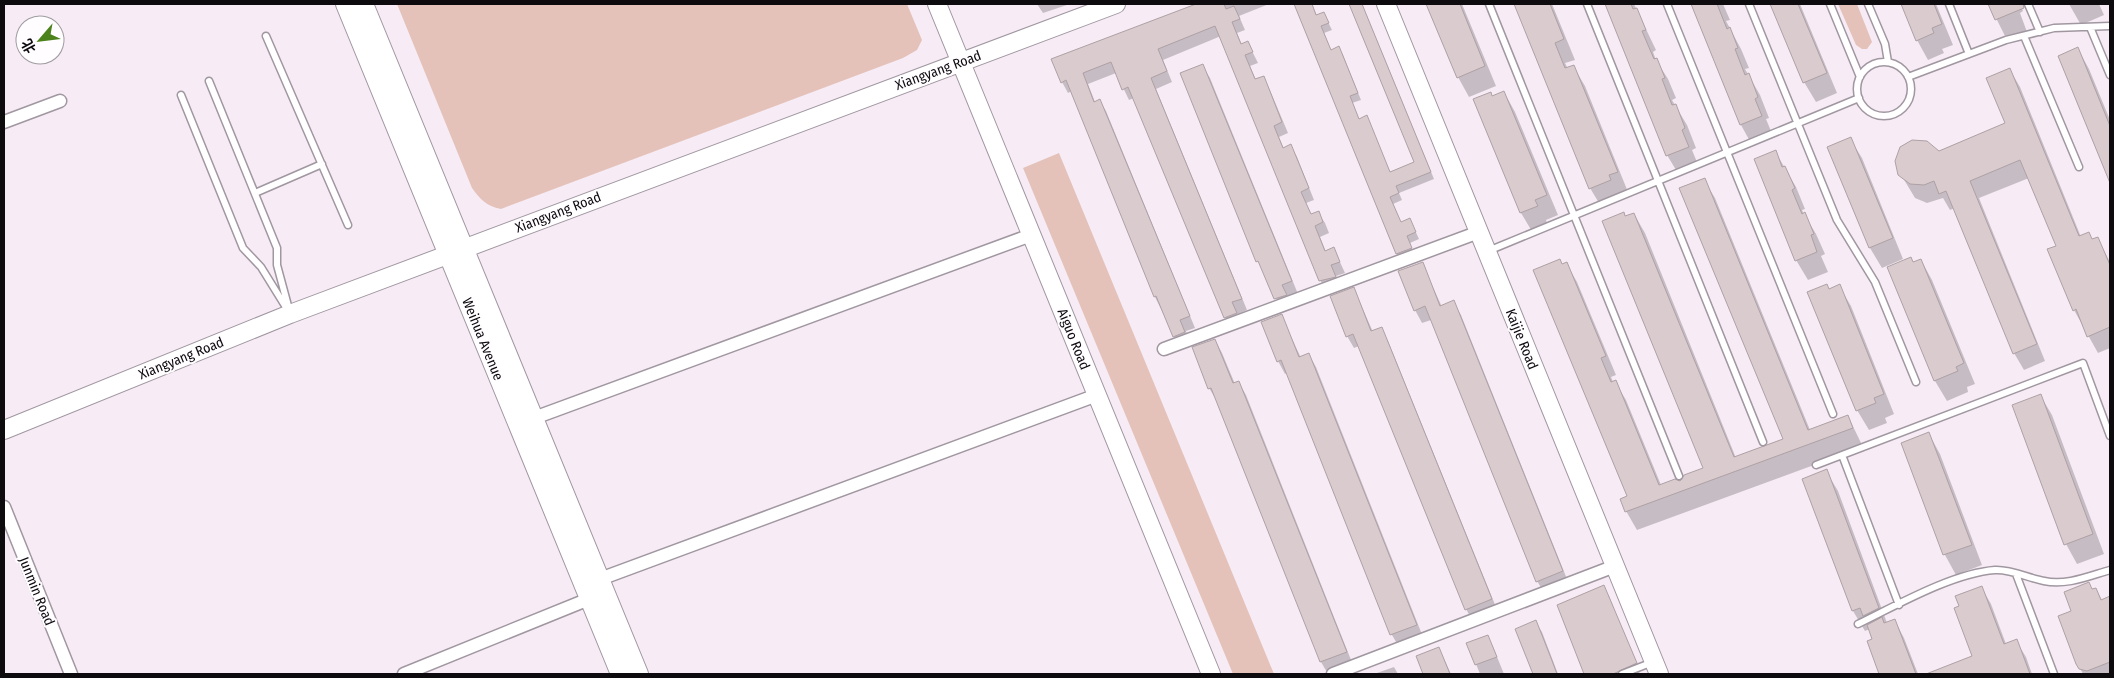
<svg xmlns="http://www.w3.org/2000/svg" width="2114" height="678" font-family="'Fira Sans Condensed','Noto Sans SC',sans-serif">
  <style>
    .green { fill: #e4c2ba }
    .shadow { fill: #0003 }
    .building { fill: #dacbce; stroke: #afa0a4 }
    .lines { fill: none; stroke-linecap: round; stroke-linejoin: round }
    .lane-casing { stroke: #a097a0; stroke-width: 9 }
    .street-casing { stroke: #a097a0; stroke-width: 15 }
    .secondary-casing { stroke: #a097a0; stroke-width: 20 }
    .lane { stroke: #fff; stroke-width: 6 }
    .street { stroke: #fff; stroke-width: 12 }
    .secondary { stroke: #fff; stroke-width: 18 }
    .labels { text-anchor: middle; stroke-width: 4; stroke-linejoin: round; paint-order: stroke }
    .street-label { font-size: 14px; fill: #0e0b0e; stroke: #fffdff }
  </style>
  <rect width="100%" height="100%" fill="#f7ecf6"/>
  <path class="green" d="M397,4H907L922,40L917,50L903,58L501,209C486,206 480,199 472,188Z
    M1838,4H1857L1872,42L1867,49H1862L1856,45Z
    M1059,153L1274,674H1233L1023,168Z"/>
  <path class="shadow" d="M1037,4H1070L1043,13Z
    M1206,4H1269L1239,16L1245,30L1237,33L1242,45L1248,43L1258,63L1250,66L1256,80L1263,77L1269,88L1288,133L1279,137L1284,149L1291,146L1297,157L1314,200L1306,203L1311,215L1318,213L1325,223L1329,233L1320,237L1326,252L1334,249L1345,273L1336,276L1341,287L1327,291L1320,280L1221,36L1163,60L1172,82L1156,89L1247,310L1238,314L1242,324L1232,328L1225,317L1134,98L1129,100L1116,73L1088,84L1095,102L1100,101L1106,111L1195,328L1186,331L1190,343L1180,347L1155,297L1072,91L1068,93L1062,82Z
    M1295,4H1312L1317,16L1327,20L1332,30L1324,33L1331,51L1339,48L1343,55L1361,100L1352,103L1359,120L1390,173L1415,163L1351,4H1362L1434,179L1399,193L1402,200L1393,204L1401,223L1413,226L1419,239L1410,243L1414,255L1401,260L1397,254Z
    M1428,4H1462L1496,86L1469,97L1458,77Z
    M1516,4H1552L1575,60L1565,63L1568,69L1573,66L1585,86L1628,192L1619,196L1621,200L1602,208L1590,188Z
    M1606,4H1634L1656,50L1653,52L1656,60L1668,79L1676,98L1672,100L1687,125L1696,148L1692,150L1699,167L1679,175L1667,155Z
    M1692,4H1723L1730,20L1726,21L1741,49L1749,68L1745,69L1760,95L1769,118L1766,119L1773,136L1752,145L1741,125Z
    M1773,4H1800L1837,93L1816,102L1804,82Z
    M1902,4H1936L1953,45L1942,49L1944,53L1928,60L1917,40Z
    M1989,4H2020L2023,11L2020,13L2027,32L2007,40Z
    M2069,4H2099L2104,15L2081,25Z
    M2078,49L2089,69L2110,120V180L2059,56Z
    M1202,65L1210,78L1298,294L1289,298L1293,308L1283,312L1258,261Z
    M2010,70L2020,87L2081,237L2093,241L2098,239L2110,262V348L2098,353L2074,310L2057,247L2029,178L1979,198L2045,361L2024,370L2014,353L1955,208L1950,210L1943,198L1927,203L1915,198L1897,168L2007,124Z
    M1504,92L1515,112L1558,215L1546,220L1548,226L1533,233L1521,213L1492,97Z
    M1850,139L1862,158L1903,259L1882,268L1870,248L1829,147Z
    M1775,151L1796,187L1805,209L1802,210L1804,214L1816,234L1825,254L1821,256L1828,272L1808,280L1796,260Z
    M1704,180L1715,198L1810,430L1848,416L1863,447L1637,530L1626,511L1628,497L1562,265L1566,263L1577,282L1616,375L1611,377L1613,382H1615L1626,400L1661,485L1681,482L1704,469L1626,218L1634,214L1645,233L1736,458L1784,440Z
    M1921,260L1932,280L1975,384L1967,387L1968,392L1947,401L1935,381L1889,268Z
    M1422,263L1442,307L1453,302L1461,315L1569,584L1545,594L1537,581L1431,320L1422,323L1415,310Z
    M1839,286L1851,306L1894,414L1885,418L1887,423L1869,430L1857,410L1809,293L1829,290Z
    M1354,289L1373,332L1381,328L1388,341L1498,612L1473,622L1466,609L1359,346L1354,348L1347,336Z
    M1281,315L1301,358L1309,355L1316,367L1423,637L1399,647L1392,635L1287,373L1285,374L1278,361Z
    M1215,340L1222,353L1235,384L1239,383L1246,395L1353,665L1328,674L1321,662L1217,401L1209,388Z
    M2040,395L2052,415L2104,554L2077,564L2066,544Z
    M1929,434L1940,454L1982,565L1956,575L1945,555L1903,443Z
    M1826,471L1838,491L1887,623L1895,621L1904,638L1918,674H1881L1869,642L1874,640L1870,629L1865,631L1853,611L1804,479Z
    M1603,587L1609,596L1640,674H1586L1559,606Z
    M1981,587L1991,604L2006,644L2016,641L2026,657L2032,674H1926L1973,657L1960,607Z
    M2096,589L2102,600L2110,597V674H2083L2080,668L2073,611Z
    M1535,622L1542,632L1558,674H1534L1516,630Z
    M1487,636L1493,647L1504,674H1480L1468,644Z
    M1439,648L1451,674H1425L1418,656Z
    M1394,667L1398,674H1374Z"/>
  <path class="building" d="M1196,4H1224L1226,9L1234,6L1240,19L1232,22L1241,44L1248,41L1253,52L1245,55L1255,79L1264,76L1282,122L1274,126L1283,148L1291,144L1309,188L1301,192L1311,214L1319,211L1323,222L1315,226L1325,251L1334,247L1340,262L1331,265L1336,277L1319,281L1215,26L1158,49L1167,71L1151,78L1242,299L1232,302L1237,313L1224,318L1128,87L1122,90L1111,62L1083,73L1094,102L1100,99L1190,316L1180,320L1185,332L1173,337L1156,296L1154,297L1066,80L1061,83L1051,59Z
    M1294,4H1312L1316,15L1324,12L1329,23L1321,26L1331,50L1339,46L1358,93L1350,96L1359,119L1367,115L1390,172L1414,162L1349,4H1362L1431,172L1396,186L1399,193L1390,197L1401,222L1410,218L1416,232L1407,236L1412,248L1396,254Z
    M1426,4H1460L1485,66L1457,78Z
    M1514,4H1550L1564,39L1555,43L1565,68L1574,65L1618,172L1609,175L1611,180L1589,189Z
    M1605,4H1631L1633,9L1637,8L1646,30L1642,31L1654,59L1657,58L1665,78L1662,79L1672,105L1676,104L1685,128L1682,130L1689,147L1666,156Z
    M1691,4H1717L1727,29L1730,27L1738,48L1735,49L1745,75L1749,73L1758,97L1755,99L1762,116L1740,125Z
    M1770,4H1798L1827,73L1803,83Z
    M1901,4H1934L1942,24L1932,28L1934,33L1916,41Z
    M1988,4H2023L2024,8L1995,20Z
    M2078,47L2110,126V183L2058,56Z
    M1203,64L1292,281L1282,285L1287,295L1274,299L1258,261L1256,262L1180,73Z
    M2010,68L2079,236L2089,232L2092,239L2098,237L2110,265V327L2087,337L2076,309L2073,311L2047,249L2056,246L2020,160L1970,181L2037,344L2013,354L1946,191L1939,194L1934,181L1924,185L1910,184L1898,175L1895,161L1900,147L1912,140L1927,141L1939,151L2005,123L1986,78Z
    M1504,91L1547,195L1535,200L1538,206L1520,213L1473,99L1491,92L1492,96Z
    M1851,137L1893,238L1869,248L1827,147Z
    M1776,150L1782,167L1785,166L1795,188L1792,190L1802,214L1805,212L1814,234L1811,235L1817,252L1795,261L1754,159Z
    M1705,178L1808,430L1848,415L1853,428L1625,512L1620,499L1627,496L1533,270L1560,259L1562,264L1567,262L1606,356L1601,358L1611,382L1616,380L1659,485L1675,479L1680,481L1684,475L1703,468L1602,221L1624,212L1625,216L1634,213L1734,457L1783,439L1679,188Z
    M1911,257L1913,262L1921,259L1964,363L1956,367L1958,371L1934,381L1887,267Z
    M1423,262L1440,306L1454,300L1563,571L1536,582L1425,306L1414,311L1398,271Z
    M1827,284L1829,289L1840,284L1884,394L1874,398L1876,403L1856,411L1807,292Z
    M1354,287L1371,331L1382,327L1492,599L1465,610L1353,334L1346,337L1330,296Z
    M1282,314L1299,357L1309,353L1417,625L1390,635L1281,360L1277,362L1261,322Z
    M1215,339L1233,383L1239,381L1347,652L1320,662L1211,388L1208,389L1192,347Z
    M2041,394L2093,534L2064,545L2012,405Z
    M1929,432L1972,545L1943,555L1901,443Z
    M1827,469L1879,608L1863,616L1860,608L1852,611L1802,479Z
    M2089,582L2092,589L2096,588L2101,600L2110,596V662L2087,671L2079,669L2076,664L2058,616L2071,611L2064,592Z
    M1604,585L1637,663L1613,674H1584L1557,605Z
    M1982,586L2004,644L2017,639L2030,674H1926L1972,656L1954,608L1959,606L1955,596Z
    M1882,617L1884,623L1895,619L1916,674H1879L1867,641L1872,639L1867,625Z
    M1536,620L1551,658L1557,674H1533L1515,629Z
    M1488,635L1497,657L1475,665L1466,643Z
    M1439,647L1450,674H1423L1416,656Z"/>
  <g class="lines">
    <defs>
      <path id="lane" d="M1489,4L1679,476
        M1587,4L1763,442
        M1667,4L1833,414
        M1749,4L1837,220L1875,282L1916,382
        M1830,4L1860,77
        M1868,4L1885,44L1888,62
        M1949,4L1969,54
        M2028,4L2040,32
        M2090,27L2110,75
        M266,36L348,225
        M2024,36L2079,167
        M1857 89a27 27 0 1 1 54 0a27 27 0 1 1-54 0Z
        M1908,77L2006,40L2054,28L2110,26
        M209,81L277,248V265L290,313
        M181,95L243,248L261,267L287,309
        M255,193L322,164
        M1488,251L1859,98
        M1842,455L1899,605
        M1816,465L2083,363L2110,436
        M2016,574L2054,674
        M1858,624C1897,605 1953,573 1995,570C2011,569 2028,578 2044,581C2066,586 2089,576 2110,570
        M1622,674L1653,662"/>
      <path id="street" d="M4,122L60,101
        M1164,349L1479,232
        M534,418L1031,235
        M4,507L71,674
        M600,579L1097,395
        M404,674L589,599
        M1333,674L1615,566"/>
      <path id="secondary" d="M345,4L620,674
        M364,4L639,674
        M937,4L1211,674
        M1386,4L1659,674
        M4,430L290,314L1116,4"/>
    </defs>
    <use href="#lane" class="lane-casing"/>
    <use href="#street" class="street-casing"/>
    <use href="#secondary" class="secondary-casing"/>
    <use href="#lane" class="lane"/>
    <use href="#street" class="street"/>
    <use href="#secondary" class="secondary"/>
  </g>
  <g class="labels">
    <g class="street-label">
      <text transform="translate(938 70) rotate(-20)" y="5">Xiangyang Road</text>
      <text transform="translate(558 212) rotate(-21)" y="5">Xiangyang Road</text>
      <text transform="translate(483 339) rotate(68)" y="5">Weihua Avenue</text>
      <text transform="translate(1074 339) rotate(68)" y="5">Aiguo Road</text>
      <text transform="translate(1522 339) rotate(68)" y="5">Kaijie Road</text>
      <text transform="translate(181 358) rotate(-22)" y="5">Xiangyang Road</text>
      <text transform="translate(37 591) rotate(68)" y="5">Junmin Road</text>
    </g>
  </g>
  <rect width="2114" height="678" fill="none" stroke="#0e0b0e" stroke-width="10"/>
  <g transform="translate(40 40) rotate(242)"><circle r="24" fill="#fffdff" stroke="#9f9c9f"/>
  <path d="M0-4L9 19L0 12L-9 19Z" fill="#4c821b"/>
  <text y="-8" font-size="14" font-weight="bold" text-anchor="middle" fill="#0e0b0e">北</text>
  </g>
</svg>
